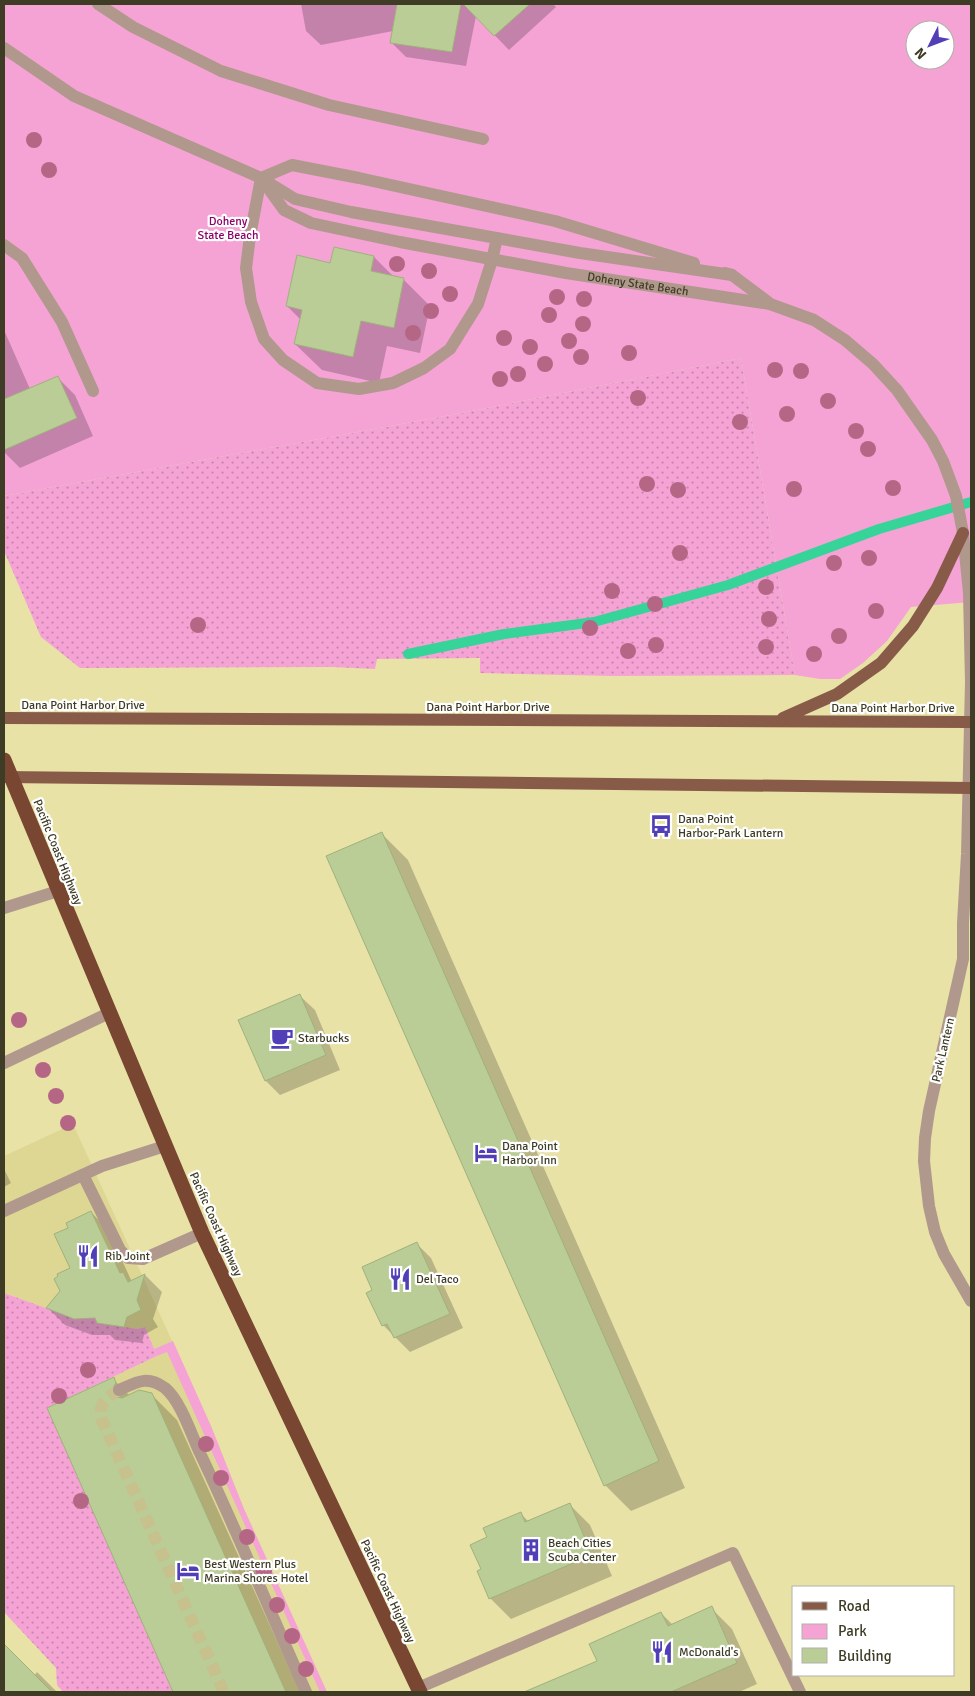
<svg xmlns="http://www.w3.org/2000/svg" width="975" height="1696" font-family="Signika,sans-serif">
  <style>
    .built { fill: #ded794 }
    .grass { fill: url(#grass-dots) }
    .green { fill: #f4a3d4; fill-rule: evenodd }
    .shadow { fill: #0003 }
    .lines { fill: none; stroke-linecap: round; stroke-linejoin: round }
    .stream { stroke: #36d499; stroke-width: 10 }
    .building { fill: #bbcd96; stroke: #9fb17b }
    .minor-tunnel { stroke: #c6c18d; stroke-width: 12; stroke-dasharray: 12 6; stroke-linecap: butt }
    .minor { stroke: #b1988d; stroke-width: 12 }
    .major { stroke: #885b49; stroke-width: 12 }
    .highway { stroke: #784631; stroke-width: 15 }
    .tree { fill: #b66685 }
    .labels { text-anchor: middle; stroke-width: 4.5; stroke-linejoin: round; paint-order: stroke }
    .park-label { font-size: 12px; fill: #8d016a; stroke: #fff }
    .street-label { font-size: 12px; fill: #3f3c25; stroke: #fff }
    .poi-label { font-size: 12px; fill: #3f3c25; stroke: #fff; text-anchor: start }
  </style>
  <defs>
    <pattern id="grass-dots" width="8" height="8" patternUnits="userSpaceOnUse" patternTransform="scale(1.25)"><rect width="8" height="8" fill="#f4a3d4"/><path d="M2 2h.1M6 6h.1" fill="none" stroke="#c786ac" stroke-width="1.8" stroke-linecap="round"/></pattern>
  </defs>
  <rect width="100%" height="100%" fill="#e8e2a7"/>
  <path class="built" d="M73,1124L211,1426L244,1509L327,1692H173L47,1408L157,1356L145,1327L138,1329L97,1323L46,1308L4,1293V1156Z"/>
  <path class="grass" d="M741,358L795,675L613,676L480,673V658L377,659L375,669L333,667L80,668L41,637L4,551V496L451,415Z
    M4,1293L46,1308L95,1318L97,1323L138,1329L145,1327L157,1356L47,1408L173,1692H63L57,1685L56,1668L4,1612Z"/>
  <path class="green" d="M4,4H971V602L911,607L887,641L863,663L840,679H820L795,675L741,358L451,415L4,496ZM915,30H945V60H915Z
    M173,1341L211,1426L244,1509L327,1692H320L167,1352L157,1356L154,1349Z"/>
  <path class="shadow" d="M301,4H553L556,7L509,50L476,16L466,66L406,57L391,42L393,31L321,45L306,31Z
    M374,257L394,277L404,280L430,306L420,353L387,346L379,383L322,370L295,344L301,320L287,306L331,264Z
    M4,330L30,389L57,377L75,395L93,436L20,468L4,452Z
    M381,833L408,860L685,1488L631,1511L605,1485Z
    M300,996L315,1010L340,1070L280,1095L266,1081L240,1021Z
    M4,1169L11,1183L4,1187Z
    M91,1212L108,1230L132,1282L145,1275L162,1292L153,1319L158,1327L144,1335L142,1343L115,1340L110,1335H92L65,1325L48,1308L61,1291L71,1269L69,1228Z
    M417,1244L431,1258L463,1328L410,1352L383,1325L374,1291Z
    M113,1379L130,1396L151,1394L177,1420L300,1692H175L49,1408Z
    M569,1504L590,1525L612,1576L511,1619L490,1598L482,1570L489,1538L521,1514L529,1522Z
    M711,1608L732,1629L757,1684L739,1692H566L560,1678L598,1661L661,1613L673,1625Z
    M7,1654L34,1676L37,1672L57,1692H4V1657Z"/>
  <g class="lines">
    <path class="stream" d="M408,654L504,634L594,622L728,585L879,529L971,502"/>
  </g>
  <path class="building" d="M397,4H461L452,52L390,43Z
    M463,4H530L494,36Z
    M334,247L374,256L371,271L404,278L394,328L361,321L353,357L294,344L302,310L286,306L297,255L330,263Z
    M58,376L77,418L4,450V399Z
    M382,832L659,1461L604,1486L326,856Z
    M300,994L326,1055L265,1081L238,1020Z
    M91,1211L120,1273L123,1272L128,1282L145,1274L137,1300L141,1310L127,1317L124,1327L97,1323L95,1318L74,1319L46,1308L60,1291L54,1279L58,1276L57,1274L70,1268L54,1234L68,1228L66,1223Z
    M417,1242L450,1314L394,1338L387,1324L382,1326L366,1293L372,1290L362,1267Z
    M114,1377L116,1383L111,1390L115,1397L122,1398L139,1390L152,1393L286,1692H173L47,1408Z
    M570,1503L592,1555L489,1599L477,1571L481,1569L470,1545L487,1537L483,1528L521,1512L525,1522Z
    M712,1606L737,1663L671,1692H524L597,1661L589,1644L661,1612L668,1626Z
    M4,1644L52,1692H4Z"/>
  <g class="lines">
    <path class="minor-tunnel" d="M119,1390C107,1397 98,1404 101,1418L224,1692"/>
    <g class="minor">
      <path d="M98,4L133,27L221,71L329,105L483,139"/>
      <path d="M4,48L74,96L261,178L295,199L351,212L580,253L732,275"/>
      <path id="s1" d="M261,178L284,210L311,223L400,242L566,273L770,304L814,320L845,340L873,364L897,390L932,440L943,461L956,496L963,533L969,593L971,682L967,854L963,923V959L929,1111L925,1138L924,1161L929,1206L935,1232L944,1254L971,1301"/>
      <path d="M261,178L292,165L359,178L555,221L694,263"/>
      <path d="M261,178L250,236L246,268L251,302L264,339L283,360L317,383L359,389L393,383L424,368L450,349L478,304L492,260L497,238"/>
      <path d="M4,245L22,258L62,322L93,391"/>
      <path d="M725,273L732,275L768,302"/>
      <path d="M4,908L58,891"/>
      <path d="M4,1063L109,1013"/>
      <path d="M83,1175L120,1250L128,1258L143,1259L202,1233"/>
      <path d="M4,1211L102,1166L165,1146"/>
      <path d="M119,1390C137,1382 147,1375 165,1388C180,1400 191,1433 199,1451C237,1531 270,1612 306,1692"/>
      <path d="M418,1688L733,1553L800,1692"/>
    </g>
    <path class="major" d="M4,718L971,722
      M783,718L837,694L881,663L913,626L937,588L963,533
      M4,777L971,788"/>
    <path class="highway" d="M4,760L202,1233L420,1692"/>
  </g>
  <g class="tree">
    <circle cx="34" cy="140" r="8"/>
    <circle cx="49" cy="170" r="8"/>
    <circle cx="397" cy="264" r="8"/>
    <circle cx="429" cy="271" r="8"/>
    <circle cx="450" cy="294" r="8"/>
    <circle cx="557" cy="297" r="8"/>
    <circle cx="584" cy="299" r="8"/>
    <circle cx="431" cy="311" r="8"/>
    <circle cx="549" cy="315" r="8"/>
    <circle cx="583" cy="324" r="8"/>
    <circle cx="413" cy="333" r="8"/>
    <circle cx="504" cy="338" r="8"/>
    <circle cx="569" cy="341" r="8"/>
    <circle cx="530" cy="347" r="8"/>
    <circle cx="629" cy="353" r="8"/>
    <circle cx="581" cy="357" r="8"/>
    <circle cx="545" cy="364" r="8"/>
    <circle cx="775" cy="370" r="8"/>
    <circle cx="801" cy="371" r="8"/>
    <circle cx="518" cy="374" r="8"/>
    <circle cx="500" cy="379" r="8"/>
    <circle cx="638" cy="398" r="8"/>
    <circle cx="828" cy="401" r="8"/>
    <circle cx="787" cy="414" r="8"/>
    <circle cx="740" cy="422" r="8"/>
    <circle cx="856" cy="431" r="8"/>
    <circle cx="868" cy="449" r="8"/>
    <circle cx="647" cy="484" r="8"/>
    <circle cx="893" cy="488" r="8"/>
    <circle cx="794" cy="489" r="8"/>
    <circle cx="678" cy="490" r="8"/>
    <circle cx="680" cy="553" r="8"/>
    <circle cx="869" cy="558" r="8"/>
    <circle cx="834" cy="563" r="8"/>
    <circle cx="766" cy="587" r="8"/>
    <circle cx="612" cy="591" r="8"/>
    <circle cx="655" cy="604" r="8"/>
    <circle cx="876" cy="611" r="8"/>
    <circle cx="769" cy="619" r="8"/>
    <circle cx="198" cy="625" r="8"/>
    <circle cx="590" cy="628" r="8"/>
    <circle cx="839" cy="636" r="8"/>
    <circle cx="656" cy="645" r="8"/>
    <circle cx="766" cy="647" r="8"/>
    <circle cx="628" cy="651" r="8"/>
    <circle cx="814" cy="654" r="8"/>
    <circle cx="19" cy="1020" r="8"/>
    <circle cx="43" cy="1070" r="8"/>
    <circle cx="56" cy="1096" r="8"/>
    <circle cx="68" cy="1123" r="8"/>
    <circle cx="88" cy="1370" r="8"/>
    <circle cx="59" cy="1396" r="8"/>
    <circle cx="206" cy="1444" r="8"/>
    <circle cx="221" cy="1478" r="8"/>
    <circle cx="81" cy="1501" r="8"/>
    <circle cx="247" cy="1537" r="8"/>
    <circle cx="264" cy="1571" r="8"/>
    <circle cx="277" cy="1605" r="8"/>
    <circle cx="292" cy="1636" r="8"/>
    <circle cx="306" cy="1669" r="8"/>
  </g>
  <defs>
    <symbol id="bus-bare" viewBox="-9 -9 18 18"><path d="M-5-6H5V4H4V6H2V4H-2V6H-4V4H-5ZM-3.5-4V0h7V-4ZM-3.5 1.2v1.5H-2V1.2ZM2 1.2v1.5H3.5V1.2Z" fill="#503fb7" stroke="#fff" stroke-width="2.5" paint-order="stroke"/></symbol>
    <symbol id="cafe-bare" viewBox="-9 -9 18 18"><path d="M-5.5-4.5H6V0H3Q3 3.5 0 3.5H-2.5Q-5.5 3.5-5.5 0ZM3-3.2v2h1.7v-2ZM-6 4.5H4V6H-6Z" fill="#503fb7" stroke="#fff" stroke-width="2.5" paint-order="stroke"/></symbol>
    <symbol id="hotel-bare" viewBox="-9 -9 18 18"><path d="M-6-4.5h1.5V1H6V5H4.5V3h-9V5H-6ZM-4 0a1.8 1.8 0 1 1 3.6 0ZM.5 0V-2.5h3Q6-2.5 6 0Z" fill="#503fb7" stroke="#fff" stroke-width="2.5" paint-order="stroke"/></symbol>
    <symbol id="restaurant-bare" viewBox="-9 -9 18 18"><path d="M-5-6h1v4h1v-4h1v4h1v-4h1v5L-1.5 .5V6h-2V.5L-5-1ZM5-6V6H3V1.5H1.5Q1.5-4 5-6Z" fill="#503fb7" stroke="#fff" stroke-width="2.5" paint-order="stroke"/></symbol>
    <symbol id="building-bare" viewBox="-9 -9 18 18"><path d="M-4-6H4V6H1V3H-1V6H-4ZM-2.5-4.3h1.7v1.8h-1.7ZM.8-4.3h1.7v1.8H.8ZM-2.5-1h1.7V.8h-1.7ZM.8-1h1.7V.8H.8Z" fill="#503fb7" stroke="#fff" stroke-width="2.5" paint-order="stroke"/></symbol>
  </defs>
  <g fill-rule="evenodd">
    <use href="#bus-bare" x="645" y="810" width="32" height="32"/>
    <use href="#cafe-bare" x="266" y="1022" width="32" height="32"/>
    <use href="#hotel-bare" x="470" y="1137" width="32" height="32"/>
    <use href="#restaurant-bare" x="72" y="1240" width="32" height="32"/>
    <use href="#restaurant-bare" x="384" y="1263" width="32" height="32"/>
    <use href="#building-bare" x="515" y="1534" width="32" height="32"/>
    <use href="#hotel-bare" x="172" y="1555" width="32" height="32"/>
    <use href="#restaurant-bare" x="646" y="1636" width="32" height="32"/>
  </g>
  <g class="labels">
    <g class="park-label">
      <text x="228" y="225">Doheny<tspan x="228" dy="14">State Beach</tspan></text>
    </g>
    <g class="street-label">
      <text dy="4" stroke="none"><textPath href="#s1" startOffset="402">Doheny State Beach</textPath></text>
      <text x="83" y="709">Dana Point Harbor Drive</text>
      <text x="488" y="711">Dana Point Harbor Drive</text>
      <text x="893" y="712">Dana Point Harbor Drive</text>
      <text transform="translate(58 852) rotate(68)" y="4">Pacific Coast Highway</text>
      <text transform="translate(943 1050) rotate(-77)" y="4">Park Lantern</text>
      <text transform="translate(216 1224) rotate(66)" y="4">Pacific Coast Highway</text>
      <text transform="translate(388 1591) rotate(65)" y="4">Pacific Coast Highway</text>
    </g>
    <g class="poi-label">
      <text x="678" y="823">Dana Point<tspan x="678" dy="14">Harbor-Park Lantern</tspan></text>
      <text x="298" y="1042">Starbucks</text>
      <text x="502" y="1150">Dana Point<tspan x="502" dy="14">Harbor Inn</tspan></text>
      <text x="105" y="1260">Rib Joint</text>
      <text x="416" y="1283">Del Taco</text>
      <text x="548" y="1547">Beach Cities<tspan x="548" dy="14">Scuba Center</tspan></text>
      <text x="204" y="1568">Best Western Plus<tspan x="204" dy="14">Marina Shores Hotel</tspan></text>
      <text x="679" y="1656">McDonald's</text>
    </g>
  </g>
  <rect width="975" height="1696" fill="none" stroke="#3f3c25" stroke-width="10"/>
  <rect x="792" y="1586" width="162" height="90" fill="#ffffff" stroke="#b2b1a8"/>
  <rect x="802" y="1602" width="25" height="8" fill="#885b49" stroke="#b2b1a8"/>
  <text x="838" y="1611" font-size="15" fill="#3f3c25">Road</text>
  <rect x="802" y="1624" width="25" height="15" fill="#f4a3d4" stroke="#b2b1a8"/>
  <text x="838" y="1636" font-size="15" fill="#3f3c25">Park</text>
  <rect x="802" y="1648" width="25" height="15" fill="#bbcd96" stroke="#b2b1a8"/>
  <text x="838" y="1661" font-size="15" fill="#3f3c25">Building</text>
  <g transform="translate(930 45) rotate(228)"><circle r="24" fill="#ffffff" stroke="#b2b1a8"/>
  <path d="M0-4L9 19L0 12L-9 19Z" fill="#503fb7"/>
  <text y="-8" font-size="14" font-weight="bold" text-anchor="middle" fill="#3f3c25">N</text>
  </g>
</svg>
